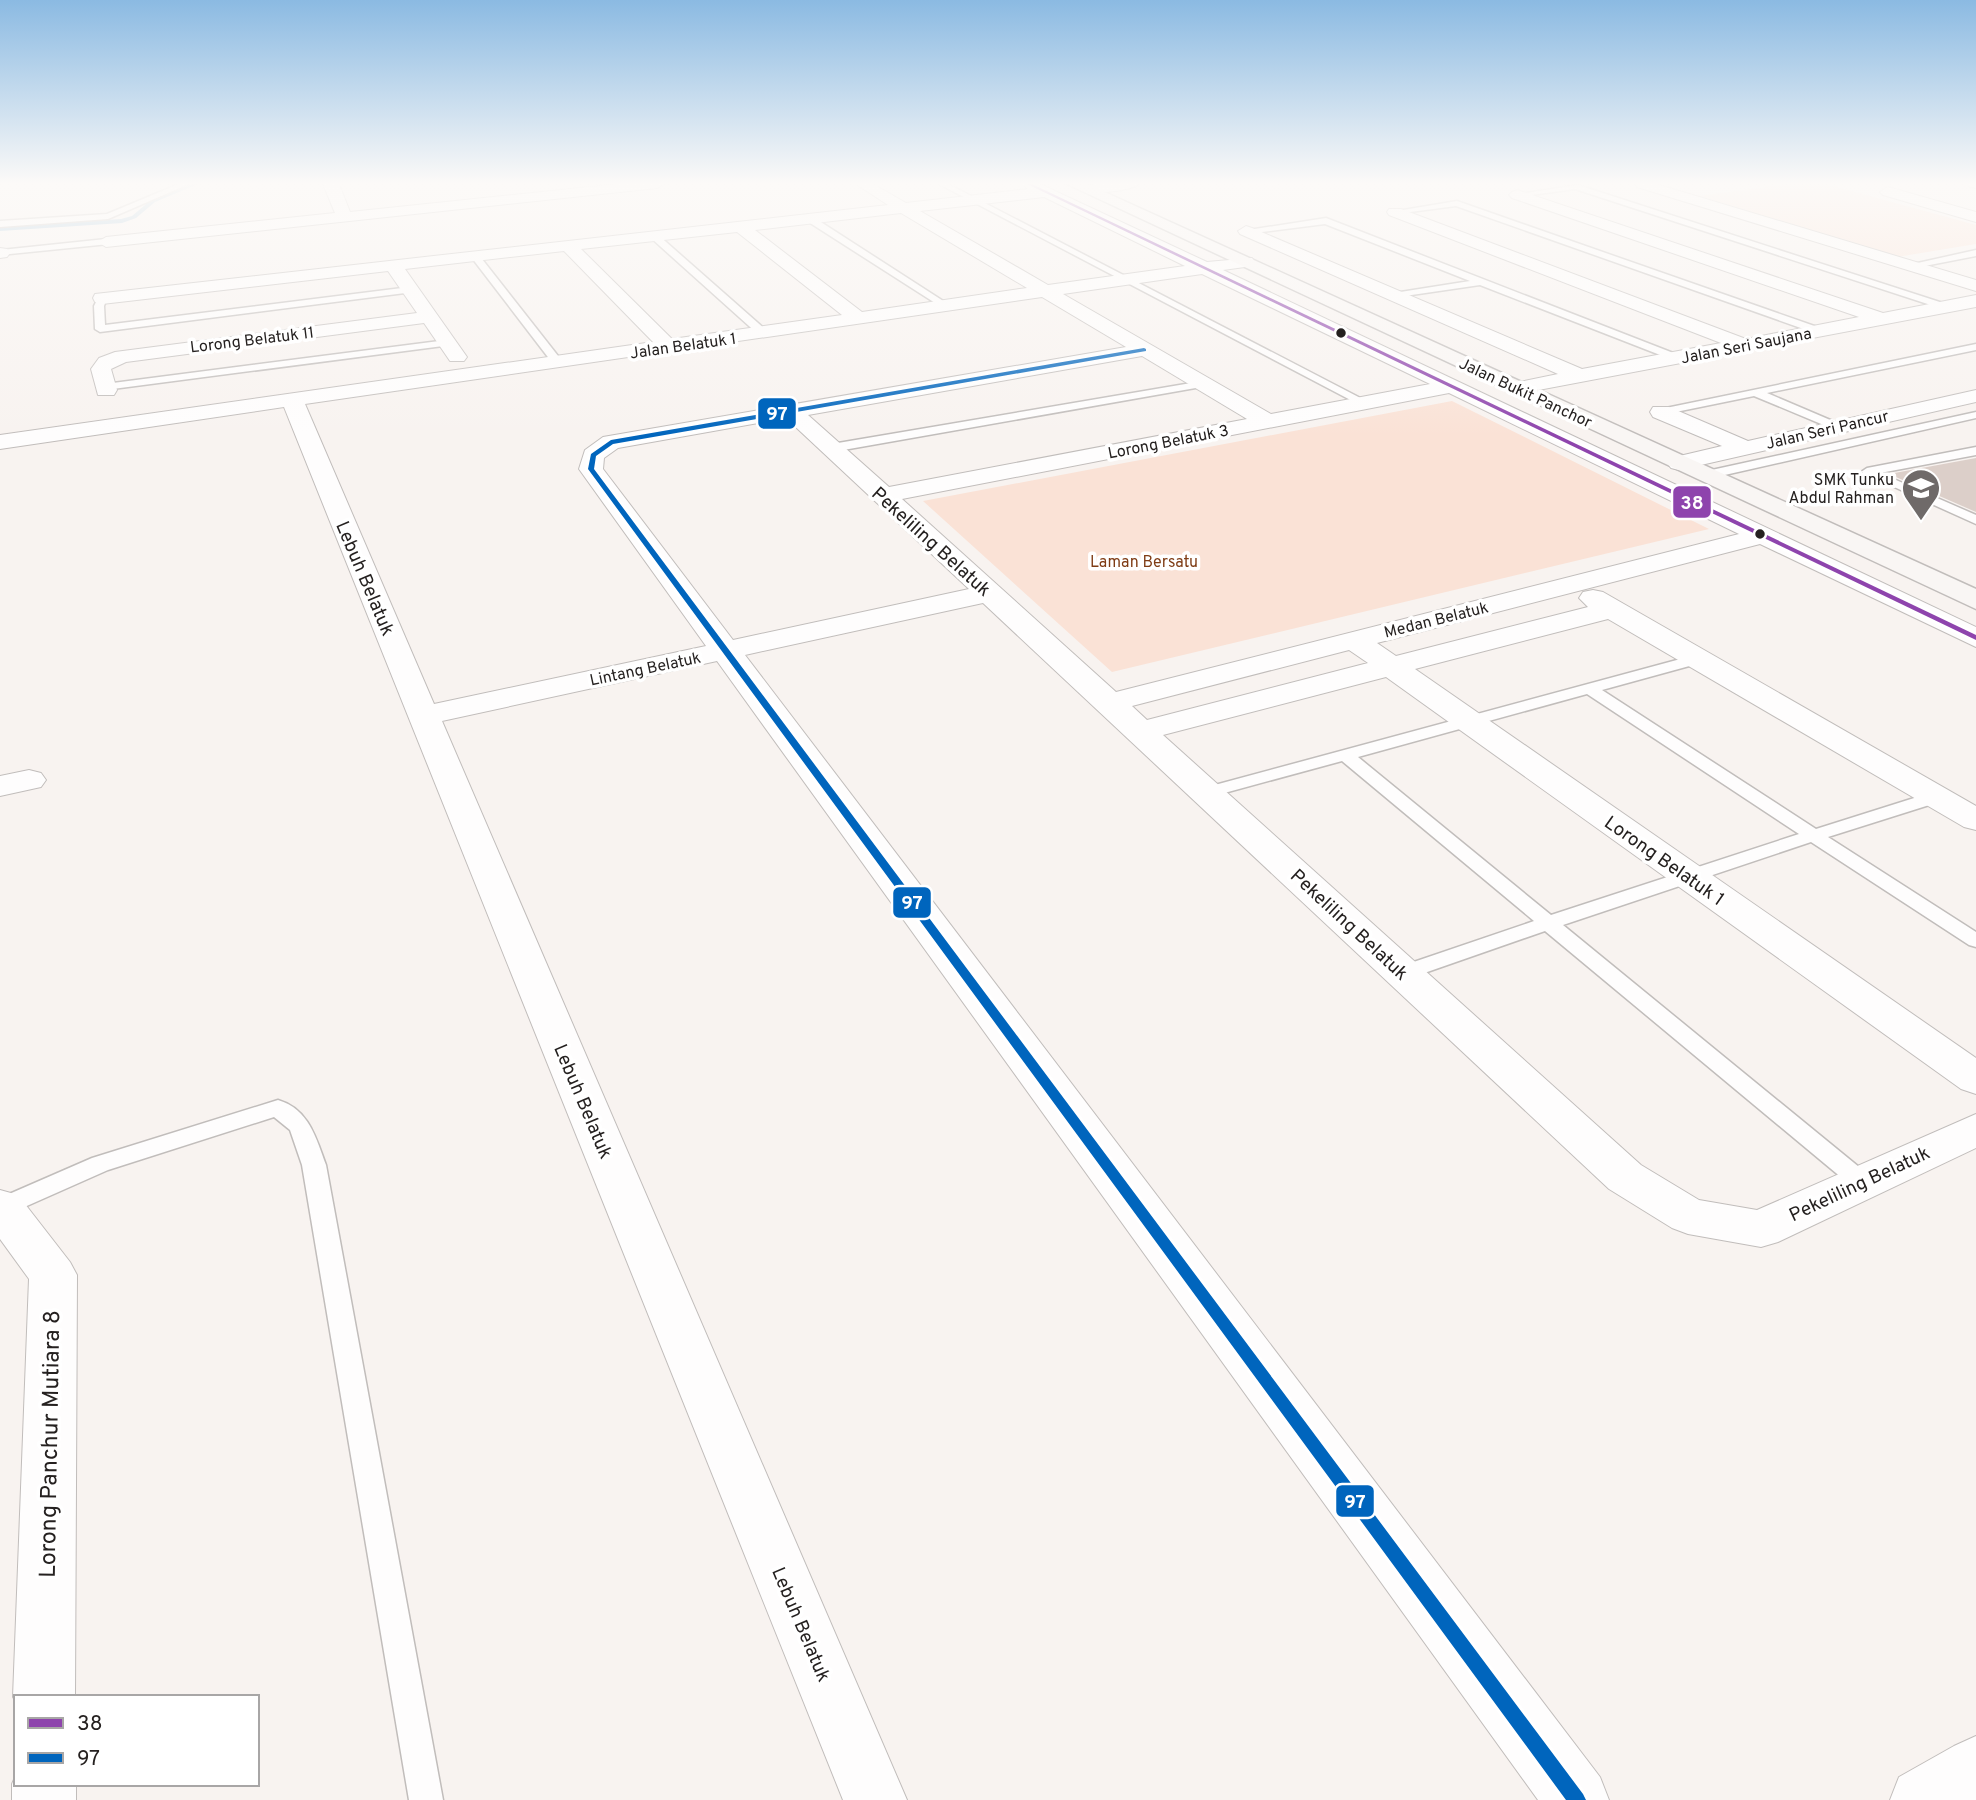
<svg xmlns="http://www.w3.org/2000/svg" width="1976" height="1800" font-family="Overpass,sans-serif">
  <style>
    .green { fill: #fae2d6 }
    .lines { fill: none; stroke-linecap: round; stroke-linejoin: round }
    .stream { fill: #a0c3da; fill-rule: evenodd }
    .building { fill: #dccfc9 }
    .service-casing { stroke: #c1bdbb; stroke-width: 3 }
    .minor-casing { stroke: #c1bdbb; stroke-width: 2 }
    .secondary-casing { stroke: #c1bdbb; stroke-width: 3 }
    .service { fill: #fefdfd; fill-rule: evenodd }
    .minor { fill: #fefdfd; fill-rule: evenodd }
    .secondary { fill: #f9f6f4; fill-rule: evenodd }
    .bus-1-casing { stroke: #fff; stroke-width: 6 }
    .bus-2-casing { stroke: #fff; stroke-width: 6 }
    .bus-1 { fill: #8e44ad; fill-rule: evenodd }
    .bus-2 { fill: #0065bd; fill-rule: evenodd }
    .bus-dot { fill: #252120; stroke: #fff; stroke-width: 2.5 }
    .labels { text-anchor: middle; stroke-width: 7; stroke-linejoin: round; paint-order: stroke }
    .far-street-label { font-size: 16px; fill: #252120; stroke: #fff }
    .far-poi-label { font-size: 16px; fill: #252120; stroke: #fff; text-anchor: end }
    .far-park-label { font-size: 16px; fill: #7f3c15; stroke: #fff }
    .street-label { font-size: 19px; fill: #252120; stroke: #fff }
    .near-street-label { font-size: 23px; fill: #252120; stroke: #fff }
    .line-badge { stroke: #fff; stroke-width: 2.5 }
    .badge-label { font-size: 19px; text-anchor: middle; font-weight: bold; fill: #fff }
  </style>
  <rect width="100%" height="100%" fill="#f8f3f0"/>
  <path class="green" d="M1788,184H1826L1976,225V244L1897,257L1699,196Z
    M1452,401L1709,529L1112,672L923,501Z"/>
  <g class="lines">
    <path class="stream" d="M193,184H198L155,202L136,218L122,223L0,231V227L121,219L132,216L151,200Z"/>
  </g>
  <path class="building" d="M1976,458V512L1889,474Z"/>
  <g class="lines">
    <defs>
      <path id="service" d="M179,184H189L108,219L0,227V221L107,214Z
        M939,184H948L1370,403L1360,405Z
        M1578,185L1949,305L1951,307L1943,309L1575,189L1517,197L1513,195Z
        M1457,201L1823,329L1824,331L1815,333L1456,206L1395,214L1391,212Z
        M807,217H813L951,306L943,308L807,221Z
        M1326,218L1681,356L1682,358L1673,360L1480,285L1391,298V294L1394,293L1470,281L1325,224L1246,234L1242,231Z
        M651,234H657L767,331V335H759L651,238Z
        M106,239L109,240V244L0,255L1,250Z
        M1976,250V256L1909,269L1904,266Z
        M472,254H478L562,361V365H554L472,258Z
        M410,287L413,288V292L100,332L95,329L94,306L99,296L102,295L107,298L104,306L105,325Z
        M447,340L451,341V345L105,390L99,387L105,384Z
        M1976,344V350L1767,393L1842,425L1844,427L1838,431L1754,396L1661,415L1655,412L1661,409Z
        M1203,381L1209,384L1207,386L832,452L826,448L832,444Z
        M1976,412V418L1707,479L1701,475L1707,471Z
        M1976,447V455L1880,473L1976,515V524L1861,472L1867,468Z
        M1699,654L1707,659L1704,662L1602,690L1816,829L1930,793H1942L1945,797L1942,801L1828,837L1976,932V947L1969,945L1811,842L1563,925L1870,1176L1874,1182L1870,1188L1862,1191L1854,1188L1545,931L1410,978H1396L1393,973L1396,968L1534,921L1342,761L1206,798L1197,793L1200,789ZM1587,694L1799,834L1551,915L1358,757Z
        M278,1100C309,1109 316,1138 326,1165L443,1800H409L302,1165L290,1130L274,1117L108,1170L11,1213L0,1215V1198L92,1158Z"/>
      <path id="minor" d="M323,184H339L350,212L618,184H664L657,188L106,247L98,242L106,237L335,213Z
        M856,184H873L906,203L1028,189L1022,184H1040L1207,262L1252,258L1255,262L1252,266L1223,270L1976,627V647L1760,544L1377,643L1396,656L1588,607L1579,598L1583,592L1593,590L1603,592L1976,806V830L1964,827L1608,619L1415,669L1976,1058V1094L1961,1089L1386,677L1163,735L1641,1165L1699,1200L1757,1210L1976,1114V1148L1778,1242L1761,1247L1688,1234L1672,1228L1609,1189L983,603L745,655L1600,1777L1609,1800H1538L717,661L442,721L907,1800H843L284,407L0,449V435L653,342L564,251L405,269L467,357L464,361H450L424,323L126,362L111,369L117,390L114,395H98L91,369L99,358L115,352L417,313L388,271L102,304L95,302L93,298L95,294L888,205ZM1044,197L1185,266L1048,285L920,211ZM901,213L1027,288L862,312L755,230ZM737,232L842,315L672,339L581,249ZM1202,274L1430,384L1271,414L1063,294ZM1042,297L1126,347L603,437L585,450L579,469L706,646L434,704L305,404ZM1142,356L1247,419L889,487L808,415ZM1449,393L1739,534L1116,692L902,499ZM786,418L969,589L733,640L603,469L604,458L618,448ZM1349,650L1368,663L1147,720L1132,706Z
        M1095,184H1139C1131,191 1087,196 1079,189L1082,186Z
        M1635,184H1656L1976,280V291L1637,187Z
        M1968,184H1976V188L1970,187Z
        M1888,187L1976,212V222L1883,195L1880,192Z
        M1517,190L1883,313L1976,295V307L1517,394L1510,392L1506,388L1510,384L1558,374L1240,234L1238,231L1246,226L1252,228L1582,369L1721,343L1389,215L1387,212L1389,209H1401L1746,339L1859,317L1512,198L1509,195L1512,192Z
        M0,248L7,249L10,253L7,257L0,258Z
        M1976,390V402L1679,470L1671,468L1667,463L1671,458L1722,446L1653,417L1650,412L1653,407H1669L1748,441Z
        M29,770L41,773L46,780L41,787L0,796V776Z
        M0,1190L18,1195L70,1262L77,1275L75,1697H16V1702L13,1697L29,1279L0,1239Z
        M1976,1736V1800H1890L1899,1777L1954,1746Z
        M16,1775V1784H76V1800H12V1784Z"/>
      <path id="secondary" d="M1067,184H1087L1976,589V609Z"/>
    </defs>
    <use href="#service" class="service-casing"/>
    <use href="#minor" class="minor-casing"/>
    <use href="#secondary" class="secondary-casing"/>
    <use href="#service" class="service"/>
    <use href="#minor" class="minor"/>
    <use href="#secondary" class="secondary"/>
    <defs>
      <path id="bus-1" d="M1027,184H1032L1976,635V640Z"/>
      <path id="bus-2" d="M1144,348L1146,349V351L613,444L596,456L594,469L1583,1794L1586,1800H1566L588,469L591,454L611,440Z"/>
    </defs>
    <use href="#bus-1" class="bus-1-casing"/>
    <use href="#bus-2" class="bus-2-casing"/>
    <use href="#bus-1" class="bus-1"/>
    <use href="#bus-2" class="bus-2"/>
  </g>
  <linearGradient id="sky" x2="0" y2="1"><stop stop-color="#8bbae2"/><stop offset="0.42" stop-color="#fcfaf8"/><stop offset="1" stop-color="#fcfaf8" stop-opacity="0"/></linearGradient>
  <rect width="1976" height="436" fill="url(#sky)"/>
  <defs>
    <symbol id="school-pin" viewBox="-11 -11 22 30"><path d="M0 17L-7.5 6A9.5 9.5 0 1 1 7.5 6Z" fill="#6f6a69" stroke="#fff"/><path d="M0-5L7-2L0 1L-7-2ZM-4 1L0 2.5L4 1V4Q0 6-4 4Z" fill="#fff"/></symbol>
  </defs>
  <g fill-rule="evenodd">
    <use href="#school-pin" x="1899" y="466" width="44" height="60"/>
  </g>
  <g class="bus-dot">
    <circle cx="1341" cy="333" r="6"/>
    <circle cx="1760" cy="534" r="6"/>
  </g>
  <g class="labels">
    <g class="far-street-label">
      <text transform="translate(252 339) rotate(-7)" y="6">Lorong Belatuk 11</text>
      <text transform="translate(683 345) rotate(-8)" y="6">Jalan Belatuk 1</text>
      <text transform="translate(1746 345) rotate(-11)" y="6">Jalan Seri Saujana</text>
      <text transform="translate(1526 392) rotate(25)" y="6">Jalan Bukit Panchor</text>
      <text transform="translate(1827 429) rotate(-13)" y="6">Jalan Seri Pancur</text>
      <text transform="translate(1168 441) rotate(-11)" y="6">Lorong Belatuk 3</text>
      <text transform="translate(1436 619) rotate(-14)" y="6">Medan Belatuk</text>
      <text transform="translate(645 668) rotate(-12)" y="6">Lintang Belatuk</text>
    </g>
    <g class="far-poi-label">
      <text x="1894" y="485">SMK Tunku<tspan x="1894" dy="18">Abdul Rahman</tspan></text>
    </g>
    <g class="far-park-label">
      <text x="1144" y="567">Laman Bersatu</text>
    </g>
    <g class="street-label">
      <text transform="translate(932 541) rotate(42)" y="7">Pekeliling Belatuk</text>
      <text transform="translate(366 578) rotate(67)" y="7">Lebuh Belatuk</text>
      <text transform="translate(1665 860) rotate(35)" y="7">Lorong Belatuk 1</text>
      <text transform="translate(1350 924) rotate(43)" y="7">Pekeliling Belatuk</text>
      <text transform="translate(584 1101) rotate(67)" y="7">Lebuh Belatuk</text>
      <text transform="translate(1859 1183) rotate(-25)" y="7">Pekeliling Belatuk</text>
      <text transform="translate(802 1624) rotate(67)" y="7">Lebuh Belatuk</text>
    </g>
    <g class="near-street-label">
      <text transform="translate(49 1444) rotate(-89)" y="8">Lorong Panchur Mutiara 8</text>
    </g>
  </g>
  <g class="line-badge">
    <rect x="757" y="397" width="40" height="33" rx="7" fill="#0065bd"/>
    <rect x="1672" y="485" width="40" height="34" rx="7" fill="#8e44ad"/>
    <rect x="892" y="886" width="40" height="33" rx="7" fill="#0065bd"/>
    <rect x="1335" y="1484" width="40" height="34" rx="7" fill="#0065bd"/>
  </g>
  <g class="badge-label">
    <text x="777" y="420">97</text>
    <text x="1692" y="509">38</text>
    <text x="912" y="909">97</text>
    <text x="1355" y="1508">97</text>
  </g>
  <rect x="14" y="1695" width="245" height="91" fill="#ffffff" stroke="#a8a6a6" stroke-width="2"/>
  <rect x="28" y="1718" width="35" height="10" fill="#8e44ad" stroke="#a8a6a6" stroke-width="2"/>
  <text x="77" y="1730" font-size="21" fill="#252120">38</text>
  <rect x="28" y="1753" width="35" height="10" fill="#0065bd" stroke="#a8a6a6" stroke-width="2"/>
  <text x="77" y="1765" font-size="21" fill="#252120">97</text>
</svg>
